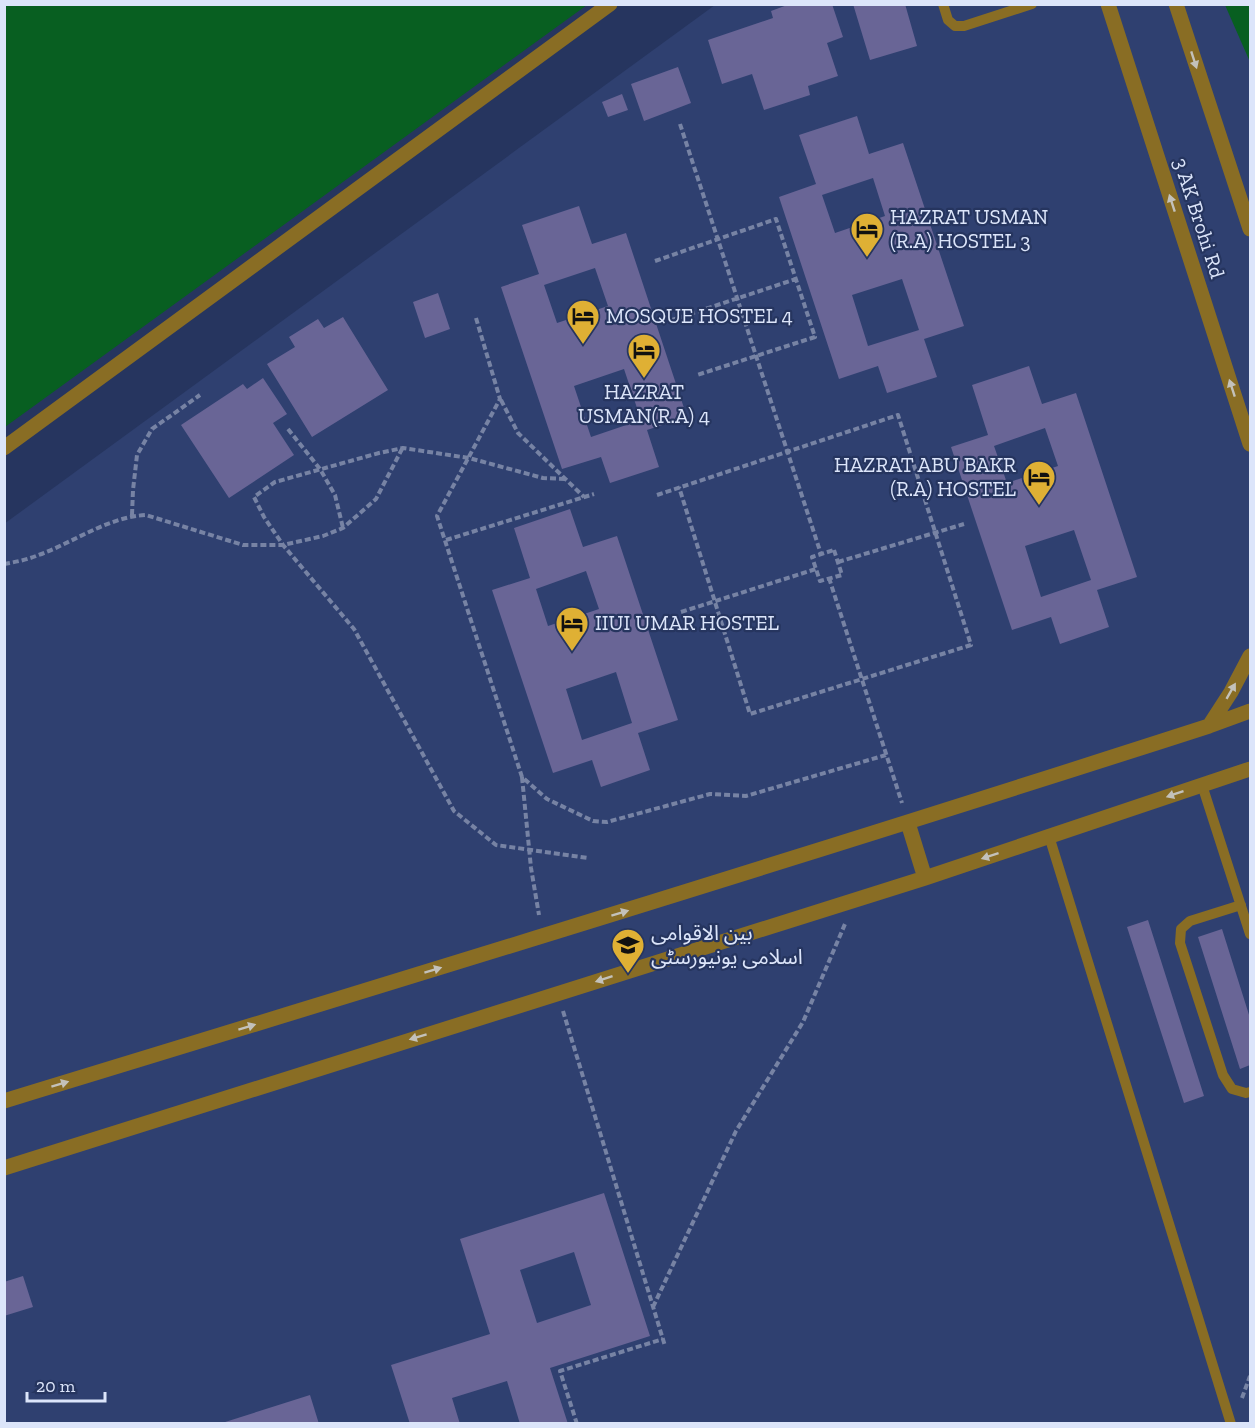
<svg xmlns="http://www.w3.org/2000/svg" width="1255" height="1428" font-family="'Zilla Slab','Noto Sans Arabic',serif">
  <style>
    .built { fill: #2f4070 }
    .green { fill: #085f21 }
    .building { fill: #696596; fill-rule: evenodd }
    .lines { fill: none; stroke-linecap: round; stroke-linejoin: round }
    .path { stroke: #7783a4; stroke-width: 4; stroke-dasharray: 6 3; stroke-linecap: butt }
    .service { stroke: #896d24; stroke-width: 10 }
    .minor { stroke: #896d24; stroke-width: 15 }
    .tertiary { stroke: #896d24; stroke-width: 15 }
    .oneway { fill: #c3c1ba }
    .labels { text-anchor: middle; stroke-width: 4.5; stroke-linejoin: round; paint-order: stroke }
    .poi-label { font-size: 21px; fill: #dce5fa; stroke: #26355f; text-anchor: start }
    .street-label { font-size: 21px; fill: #dce5fa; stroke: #26355f }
  </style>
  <rect width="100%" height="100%" fill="#26355f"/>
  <path class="built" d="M715,5H1250V1423H5L4,524Z"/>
  <path class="green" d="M5,4H587V5L5,427Z
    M1225,5H1250V62Z"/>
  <path class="building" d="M790,4H832L843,37L827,43L838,76L808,86L810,95L764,110L752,74L722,84L708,40L773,18L771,11Z
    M853,4H905L917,46L870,60Z
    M678,67L691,103L644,121L631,84Z
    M622,94L628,110L608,117L602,102Z
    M857,116L869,154L903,143L964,326L924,339L937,377L887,393L878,366L839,379L779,197L816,184L799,135ZM873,178L885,216L835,233L822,195ZM902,279L919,330L868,346L852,295Z
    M579,206L592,244L626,233L687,417L647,430L659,467L610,483L601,457L562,469L501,287L539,274L522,225ZM595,268L608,306L557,323L544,285ZM624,369L641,420L591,437L574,386Z
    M438,293L450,329L425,338L413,302Z
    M343,317L388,390L312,437L267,364L295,347L289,337L318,319L324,328Z
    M1029,366L1042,404L1076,393L1137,577L1097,590L1109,627L1060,644L1051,617L1012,630L951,447L988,435L972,385ZM1045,428L1058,466L1007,483L994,446ZM1074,530L1091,580L1041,597L1025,546Z
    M263,378L287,414L273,423L294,455L229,498L181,425L243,384L247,389Z
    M570,509L583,547L617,536L678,720L638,733L650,770L601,787L592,760L553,773L492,590L530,578L514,528ZM586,571L599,609L548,626L536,589ZM616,672L632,723L582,740L566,689Z
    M1148,920L1204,1096L1184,1103L1127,927Z
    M1222,929L1250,1018V1065L1240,1069L1198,937Z
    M604,1193L650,1336L550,1368L568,1424H520L507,1381L452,1398L460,1424H410L391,1365L490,1334L460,1239ZM574,1252L591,1305L537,1323L520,1270Z
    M23,1276L33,1307L4,1316V1282Z
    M310,1395L319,1424H222V1423Z"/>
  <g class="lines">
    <path class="path" d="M680,124L821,554
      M655,261L776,219L815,337L697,375
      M476,318L500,399L437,516L522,777L547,799L593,821L607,822L710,794L746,796L886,755
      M672,320L796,279
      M501,400L518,433L584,497
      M288,429L320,469L335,495L343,528
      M565,479L543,478L469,458L403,448L379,453L275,482L254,497L264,517L283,545L354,629L454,811L496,845L588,858
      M657,495L898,415L971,645L750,714L679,487
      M132,515L133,490L137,455L152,429L200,395
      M446,540L594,494
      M834,550L842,575L820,581L812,557Z
      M838,562L964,524
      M4,564C15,562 26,560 36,556C73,543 107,517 146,515L243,545H283L323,536L343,528L376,499L402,449
      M829,578L902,803
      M681,612L816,569
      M522,777L531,868L539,915
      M563,1011L665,1346
      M653,1307L736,1131L803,1022L845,924
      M1242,1398L1250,1376
      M577,1424L560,1371L663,1339"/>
    <path class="service" d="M943,4L948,20L955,26H964L1032,4
      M1202,785L1250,934
      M1049,836L1231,1424
      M1241,905L1190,921L1181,929L1180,943L1223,1075L1232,1089L1246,1093L1250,1092"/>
    <path class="minor" d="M4,448L610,4"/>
    <path class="tertiary" d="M1108,4L1250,444
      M1176,4L1250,229
      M1209,726L1231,692L1250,656
      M908,823L925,878
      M4,1101C407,978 809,855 1209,726L1250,711
      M4,1168L925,878L1250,769"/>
  </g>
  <defs><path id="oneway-solid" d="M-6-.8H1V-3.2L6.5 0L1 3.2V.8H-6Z" transform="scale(1.5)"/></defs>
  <g class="oneway">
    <use href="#oneway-solid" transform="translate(1194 60) rotate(72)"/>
    <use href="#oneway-solid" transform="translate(1172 203) rotate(-108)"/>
    <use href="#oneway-solid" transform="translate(1232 388) rotate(-108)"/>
    <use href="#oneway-solid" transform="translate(1231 691) rotate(-60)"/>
    <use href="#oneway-solid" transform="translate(1175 794) rotate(161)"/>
    <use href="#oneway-solid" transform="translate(990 856) rotate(162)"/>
    <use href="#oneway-solid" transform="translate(620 913) rotate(-17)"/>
    <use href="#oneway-solid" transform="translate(433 970) rotate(-17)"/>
    <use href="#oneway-solid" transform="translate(604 979) rotate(162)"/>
    <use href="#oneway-solid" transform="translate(247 1027) rotate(-17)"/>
    <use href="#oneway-solid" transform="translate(418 1037) rotate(163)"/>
    <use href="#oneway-solid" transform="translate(60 1084) rotate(-17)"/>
  </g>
  <defs>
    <symbol id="hotel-pin" viewBox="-11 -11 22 30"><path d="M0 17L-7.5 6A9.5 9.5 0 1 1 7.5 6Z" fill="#dfb034" stroke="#26355f"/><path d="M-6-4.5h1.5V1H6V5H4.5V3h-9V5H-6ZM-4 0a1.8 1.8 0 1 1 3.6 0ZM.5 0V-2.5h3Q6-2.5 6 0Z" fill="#111"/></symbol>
    <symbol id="university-pin" viewBox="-11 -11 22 30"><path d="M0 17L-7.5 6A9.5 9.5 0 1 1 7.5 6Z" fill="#dfb034" stroke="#26355f"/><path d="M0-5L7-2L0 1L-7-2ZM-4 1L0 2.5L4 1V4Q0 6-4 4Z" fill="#111"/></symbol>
  </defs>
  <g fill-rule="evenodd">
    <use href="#hotel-pin" x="848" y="210" width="38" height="52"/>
    <use href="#hotel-pin" x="564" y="297" width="38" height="52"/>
    <use href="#hotel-pin" x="625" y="331" width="38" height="52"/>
    <use href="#hotel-pin" x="1020" y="458" width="38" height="52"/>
    <use href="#hotel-pin" x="553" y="604" width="38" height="52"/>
    <use href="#university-pin" x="609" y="926" width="38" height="52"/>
  </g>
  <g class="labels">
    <g class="poi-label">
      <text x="890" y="224">HAZRAT USMAN<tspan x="890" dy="24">(R.A) HOSTEL 3</tspan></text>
      <text x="606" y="323">MOSQUE HOSTEL 4</text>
      <text x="644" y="399" text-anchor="middle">HAZRAT<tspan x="644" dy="24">USMAN(R.A) 4</tspan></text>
      <text x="1016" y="472" text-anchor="end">HAZRAT ABU BAKR<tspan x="1016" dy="24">(R.A) HOSTEL</tspan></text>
      <text x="595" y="630">IIUI UMAR HOSTEL</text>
      <text x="651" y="940">بین الاقوامی<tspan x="651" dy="24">اسلامی یونیورسٹی</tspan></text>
    </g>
    <g class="street-label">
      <text transform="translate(1199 218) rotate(72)" y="7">3 AK Brohi Rd</text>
    </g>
  </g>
  <rect width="1255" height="1428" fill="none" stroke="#dce5fa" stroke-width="12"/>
  <path d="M27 1392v9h78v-9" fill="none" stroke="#dce5fa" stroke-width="3"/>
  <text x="36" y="1392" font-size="18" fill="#dce5fa" stroke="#26355f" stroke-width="4.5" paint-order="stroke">20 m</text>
</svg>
